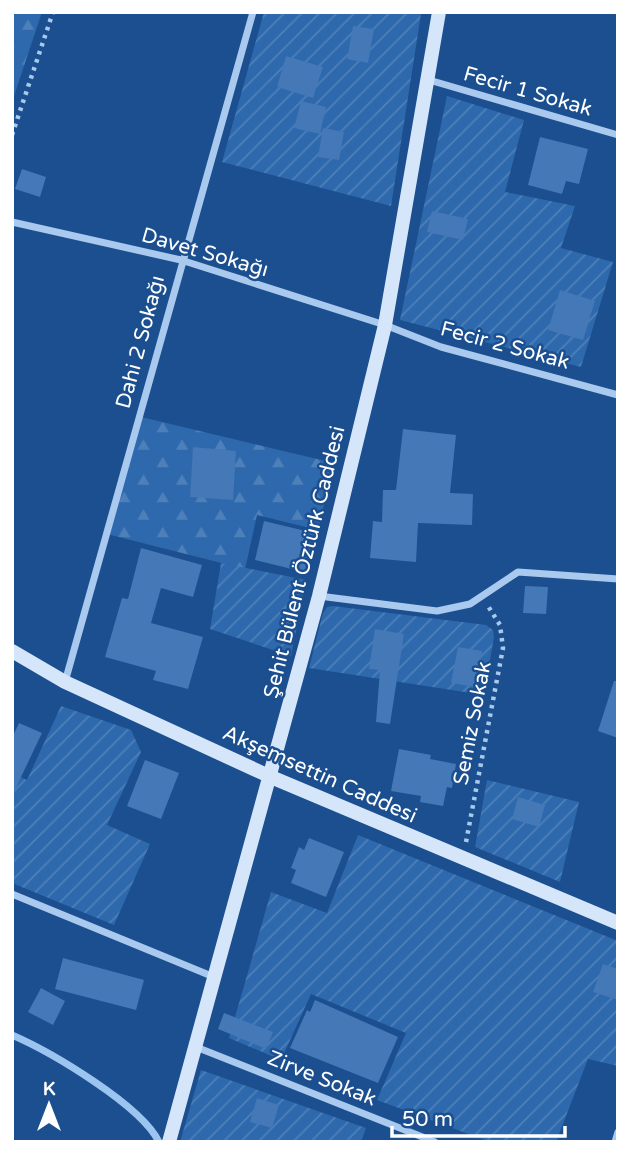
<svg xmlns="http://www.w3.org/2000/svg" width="630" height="1154" font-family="'Varela Round',sans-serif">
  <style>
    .forest { fill: url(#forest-firs) }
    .garden { fill: url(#garden-furrows) }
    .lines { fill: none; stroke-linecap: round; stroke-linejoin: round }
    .stream { stroke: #9cc4f0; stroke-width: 7 }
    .building { fill: #4478b7 }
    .path { stroke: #a9c9ee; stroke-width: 4.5; stroke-dasharray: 3.5 5; stroke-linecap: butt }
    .street { stroke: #a9c9ee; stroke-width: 7 }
    .secondary { stroke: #d6e6fa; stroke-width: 14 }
    .labels { text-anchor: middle; stroke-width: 5; stroke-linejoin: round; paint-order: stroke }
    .street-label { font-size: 21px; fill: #fff; stroke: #1b4f8f }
  </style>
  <defs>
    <pattern id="forest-firs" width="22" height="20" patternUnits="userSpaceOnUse" patternTransform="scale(1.75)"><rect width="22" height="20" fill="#2e69ad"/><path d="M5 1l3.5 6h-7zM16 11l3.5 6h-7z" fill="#4d80b9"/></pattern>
    <pattern id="garden-furrows" width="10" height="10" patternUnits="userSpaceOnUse" patternTransform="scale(1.75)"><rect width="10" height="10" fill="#2e69ad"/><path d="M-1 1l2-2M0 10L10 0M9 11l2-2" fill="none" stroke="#4d80b9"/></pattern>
  </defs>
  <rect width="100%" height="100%" fill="#1b4f8f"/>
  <path class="forest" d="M12,12H42L12,102Z
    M137,416L334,463L318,530L257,515L245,569L103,533Z"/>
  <path class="garden" d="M264,12L421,14L391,206L222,162Z
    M447,96L524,120L505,192L575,206L561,248L613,262L581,367L400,320Z
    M221,563L306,580L291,656L210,629Z
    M333,606L486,625L493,630L494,637L484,695L309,668L323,613L327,607Z
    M61,706L131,730L141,752L107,825L150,844L114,925L12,883V773L27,780Z
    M487,780L579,802L560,882L475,847Z
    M358,835L618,941V1066L588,1059L556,1142H490L377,1100L406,1033L311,994L281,1060L229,1038L271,892L327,913Z
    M201,1070L366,1128L361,1142H180Z"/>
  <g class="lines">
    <path class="stream" d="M12,1035C51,1052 141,1105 159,1142"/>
  </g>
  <path class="building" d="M353,26L374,29L368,63L347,59Z
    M286,56L323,67L313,98L277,87Z
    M301,101L326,107L320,134L294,128Z
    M323,128L344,132L339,160L318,157Z
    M540,137L588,149L579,184L566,181L562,194L528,185Z
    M22,169L46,177L40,197L15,189Z
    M432,211L468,219L463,240L427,232Z
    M560,290L595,301L583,340L548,330Z
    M403,429L456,435L450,493L473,494L472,525L418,523L416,562L370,558L373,521L382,522L383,490H396Z
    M193,447L236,451L233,500L190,497Z
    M264,521L318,534L308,573L255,560Z
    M141,548L202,565L193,597L161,588L151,623L203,637L188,689L153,680L156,671L105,657L122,598L128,599Z
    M525,586L548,587L546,614L523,613Z
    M375,629L404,634L390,724L376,722L380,670L369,669Z
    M458,647L482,651L476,687L451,683Z
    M614,681H618V738L598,731Z
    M19,723L42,733L12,796V738Z
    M399,749L431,755L430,759L456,764L452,788L447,787L443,806L420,802L421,796L391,791Z
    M145,760L179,773L161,819L127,806Z
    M518,797L545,805L539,827L512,819Z
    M309,838L344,852L326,897L291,883L296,870L291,868L299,847L304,850Z
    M63,958L144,980L136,1010L55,989Z
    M603,964L618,969V1000L593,992Z
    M41,988L65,1001L53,1025L28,1012Z
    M315,1000L398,1037L378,1083L290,1048L307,1010L310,1012Z
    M224,1013L273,1032L266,1049L218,1029Z
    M257,1098L279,1105L272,1128L250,1122Z"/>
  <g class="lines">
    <path class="path" d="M12,135L53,12
      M466,842L503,648L500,625L488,606"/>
    <path class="street" d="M429,80L618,135
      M12,222L181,260L385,325L441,347L618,395
      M319,596L437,611L470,604L518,572L618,579
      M65,682L253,12
      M12,894L214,977
      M196,1047L435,1142
      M615,1142L618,1132"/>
    <path class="secondary" d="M12,651L65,682L271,777L618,923
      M169,1142L319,596L385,325L439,12"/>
  </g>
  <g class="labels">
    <g class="street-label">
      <text transform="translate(528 91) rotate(16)" y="7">Fecir 1 Sokak</text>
      <text transform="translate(205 252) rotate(16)" y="7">Davet Sokağı</text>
      <text transform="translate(140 342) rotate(-75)" y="7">Dahi 2 Sokağı</text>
      <text transform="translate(505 345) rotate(15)" y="7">Fecir 2 Sokak</text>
      <text transform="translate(304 562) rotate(-76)" y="7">Şehit Bülent Öztürk Caddesi</text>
      <text transform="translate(472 723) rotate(-79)" y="7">Semiz Sokak</text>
      <text transform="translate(320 774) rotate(24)" y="7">Akşemsettin Caddesi</text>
      <text transform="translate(322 1078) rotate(22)" y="7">Zirve Sokak</text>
    </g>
  </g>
  <rect width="630" height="1154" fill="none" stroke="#ffffff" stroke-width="28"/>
  <g transform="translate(49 1105)" stroke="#1b4f8f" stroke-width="5" paint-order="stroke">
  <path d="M0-5L12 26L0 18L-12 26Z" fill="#ffffff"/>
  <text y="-10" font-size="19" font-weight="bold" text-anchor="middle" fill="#ffffff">K</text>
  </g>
  <path d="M392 1126v10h173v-10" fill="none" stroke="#ffffff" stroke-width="3.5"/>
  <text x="402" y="1126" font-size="21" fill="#ffffff" stroke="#1b4f8f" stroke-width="5" paint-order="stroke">50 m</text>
</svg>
